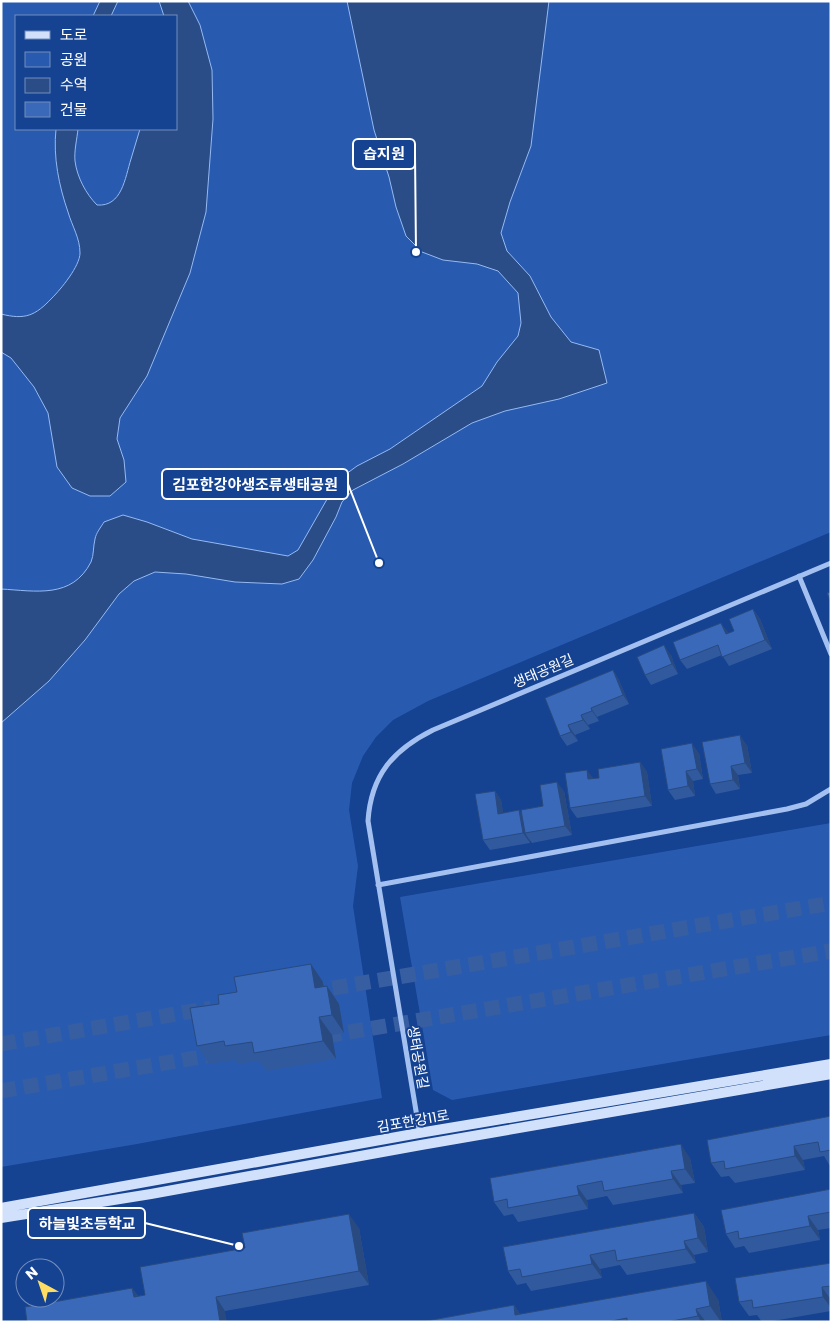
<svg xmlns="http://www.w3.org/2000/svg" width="832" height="1323" font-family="Poppins,'Noto Sans KR',sans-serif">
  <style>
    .green { fill: #285bb0; fill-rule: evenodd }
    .water { fill: #2a4c87; stroke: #95baf3 }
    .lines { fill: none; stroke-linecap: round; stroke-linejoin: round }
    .highway-tunnel { stroke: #385ea2; stroke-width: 15; stroke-dasharray: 15 8; stroke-linecap: butt }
    .street { stroke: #a3c0f1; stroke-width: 5 }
    .secondary { stroke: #d1e0fb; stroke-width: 10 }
    .wall { fill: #315a9e }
    .shaded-wall { fill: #284a81 }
    .building { fill: #3969b8; stroke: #284a81 }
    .labels { text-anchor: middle; stroke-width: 4; stroke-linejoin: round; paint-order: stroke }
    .street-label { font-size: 14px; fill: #fff; stroke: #154291 }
    .leader { fill: none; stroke: #fff; stroke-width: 2 }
    .callout-dot { fill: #fff; stroke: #154291; stroke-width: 2 }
    .callout { fill: #154291; stroke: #fff; stroke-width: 2 }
    .callout-label { font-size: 15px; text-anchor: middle; font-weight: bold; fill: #fff }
  </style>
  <rect width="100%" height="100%" fill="#154291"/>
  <path class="green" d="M1,1H831V532L428,701L393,720L376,737L363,756L352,783L349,810L358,866L353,906L382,1098L137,1144L1,1167ZM16,16H176V129H16Z
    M831,823V1035L452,1100L433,1090L400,897Z"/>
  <path class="water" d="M100,1H118L111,16H93Z
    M159,1H188L200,25L212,70L213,119L206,212L190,273L147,376L120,418L117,439L124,460L126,482L110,496H90L72,488L57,467L48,413L34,387L11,358L1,352V314C25,320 35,316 52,298C61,289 80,266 80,253C80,238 72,226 68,212C59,186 53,157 56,129H78C77,139 74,151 75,161C77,177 86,194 97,205C122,207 125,178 131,159C134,149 137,139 140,129H176V16H164Z
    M347,1H549L531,146L510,202L501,233L507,251L530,276L551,317L571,342L599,350L607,383L559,399L505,411L472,423L403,464L353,490L342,502L336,517L313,560L299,579L282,584L235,582L186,574L155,572L134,581L119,594L85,640L49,681L1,723V589C36,591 72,599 91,562C94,555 93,547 95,539C96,533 101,527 104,522L123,515L147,522L192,539L288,556L298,550L338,480L357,466L390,449L482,386L497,362L518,336L521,323L518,293L498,271L477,264L443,260L422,252L406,236L396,207L389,177L374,130Z"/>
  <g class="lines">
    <path class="highway-tunnel" d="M310,992L831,903
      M326,1036L831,951
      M1,1044L211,1008
      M1,1091L224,1053"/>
    <path class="street" d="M799,576L831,654
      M378,885L787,809L806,804L831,789
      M420,1135L368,821C371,775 393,750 433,730L831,563"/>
    <path class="secondary" d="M1,1208L419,1133L831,1064
      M1,1218L151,1194L421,1145L831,1074"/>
  </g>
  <path class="wall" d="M753,609L760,619L772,649L729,666L722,655L687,669L680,660L734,631Z
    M671,655L678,674L651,685L645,675Z
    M613,670L619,680L629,704L597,717L599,721L588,725L590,729L575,735L578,741L567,746L560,736Z
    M747,745L752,773L738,775L740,789L716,794L710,784Z
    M699,753L703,779L693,781L695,796L675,800L668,790Z
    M640,762L647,772L652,806L577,818L570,808L593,779L599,778Z
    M495,791L501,800L503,813L519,810L522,814L543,806L564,791L572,835L532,843L529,839L530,843L490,850L483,840Z
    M311,964L323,982L324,986H327L339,1004L344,1033L332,1035L336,1059L267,1071L259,1061L238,1064L235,1060L209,1064L197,1046L219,1004L237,992Z
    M831,1116V1166H830L824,1156L803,1160L805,1170L735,1183L729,1176L721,1177L711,1163Z
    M690,1158L695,1183L681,1185L683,1193L613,1205L607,1196L587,1200L588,1209L518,1222L513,1214L504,1216L494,1202Z
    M831,1189V1228L818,1230L820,1240L749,1253L744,1246L735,1248L726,1234Z
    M694,1213L704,1227L708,1252L694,1255L696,1263L627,1275L620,1265L600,1269L602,1278L531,1291L526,1283L517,1285L508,1271Z
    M359,1228L369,1285L225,1311L27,1322L132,1288L138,1296L145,1295L245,1248Z
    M831,1263V1311L767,1322H762L757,1315L749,1316L739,1302Z
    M718,1299L722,1322H421L514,1305L520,1314Z"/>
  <path class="shaded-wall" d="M753,609L760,619L772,649L765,640Z
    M721,623L728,632L732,644L726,634Z
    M664,645L671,655L678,674L672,664Z
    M613,670L619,680L629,704L623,695Z
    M591,708L597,717L599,721L592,711Z
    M581,715L588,725L590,729L583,720Z
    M568,725L575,735L578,741L571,732Z
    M740,735L747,745L752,773L745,763Z
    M692,743L699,753L703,779L697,769Z
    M640,762L647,772L652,806L645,796Z
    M731,766L738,775L740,789L733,780Z
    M587,770L594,779H588Z
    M686,771L693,781L695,796L688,786Z
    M557,782L564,791L572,835L565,826Z
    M495,791L501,800L505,823L498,814Z
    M519,810L526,820L525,833L529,839L530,843L523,833Z
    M311,964L323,982L327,1006L315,988Z
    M327,986L339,1004L344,1033L332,1015Z
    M319,1017L332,1035L336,1059L323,1041Z
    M681,1144L690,1158L695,1183L685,1169Z
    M794,1146L803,1160L805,1170L795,1156Z
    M671,1171L681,1185L683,1193L673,1179Z
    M577,1186L587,1200L588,1209L579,1195Z
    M694,1213L704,1227L708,1252L698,1238Z
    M349,1214L359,1228L369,1285L359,1271Z
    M808,1216L818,1230L820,1240L810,1226Z
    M684,1241L694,1255L696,1263L686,1249Z
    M590,1255L600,1269L602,1278L592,1264Z
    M706,1281L718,1299L722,1322H721L710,1306Z
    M822,1287L831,1300V1308L823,1297Z
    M132,1288L142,1302L134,1297Z
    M216,1297L225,1311L227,1322H220Z
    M514,1305L525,1322L515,1315Z
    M696,1309L706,1322H701L698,1316Z"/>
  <path class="building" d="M831,592V603L827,593Z
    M753,609L765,640L722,657L718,645L680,660L673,642L721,623L726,634L734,631L729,619Z
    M664,645L672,664L645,675L637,657Z
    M613,670L623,695L591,708L592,711L581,715L583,720L568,725L571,732L560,736L545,698Z
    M740,735L745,763L731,766L733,780L710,784L702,742Z
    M692,743L697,769L686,771L688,786L668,790L661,749Z
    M640,762L645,796L570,808L565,773L587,770L588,779L599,778L598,769Z
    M557,782L565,826L525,833L521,810L543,806L540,785Z
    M495,791L498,814L519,810L523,833L483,840L475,794Z
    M311,964L315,988L327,986L332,1015L319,1017L323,1041L254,1053L252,1042L225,1046L224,1041L197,1046L190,1008L219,1004L218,995L237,992L234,977Z
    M831,1116V1150L820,1152L818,1142L794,1146L795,1156L725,1169L724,1161L711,1163L707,1140Z
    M681,1144L685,1169L671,1171L673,1179L604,1191L602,1181L577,1186L579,1195L508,1208L507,1199L494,1202L490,1178Z
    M831,1189V1212L808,1216L810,1226L739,1239L738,1231L726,1234L721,1210Z
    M694,1213L698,1238L684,1241L686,1249L617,1261L615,1250L590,1255L592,1264L522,1277L520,1269L508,1271L503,1247Z
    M349,1214L359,1271L216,1297L220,1322H27L25,1307L132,1288L134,1297L145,1295L140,1267L245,1248L242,1233Z
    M831,1263V1286L822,1287L823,1297L753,1308L752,1300L739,1302L735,1278Z
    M706,1281L710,1306L696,1309L698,1316L667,1322H627V1318L607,1322H421L514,1305L515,1315Z"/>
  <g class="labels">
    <g class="street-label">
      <text transform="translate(543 671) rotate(-23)" y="5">생태공원길</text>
      <text transform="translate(418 1057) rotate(80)" y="5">생태공원길</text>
      <text transform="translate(413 1121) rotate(-10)" y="5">김포한강11로</text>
    </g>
  </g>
  <path class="leader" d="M416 252L415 154M379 563L348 484M239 1246L145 1223"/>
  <g class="callout-dot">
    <circle cx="416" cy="252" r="5"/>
    <circle cx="379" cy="563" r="5"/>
    <circle cx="239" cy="1246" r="5"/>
  </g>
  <g class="callout">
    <rect x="353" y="139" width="62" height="30" rx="5"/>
    <rect x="162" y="469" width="186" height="30" rx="5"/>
    <rect x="28" y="1208" width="117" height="30" rx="5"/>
  </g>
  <g class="callout-label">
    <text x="384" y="159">습지원</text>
    <text x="255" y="490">김포한강야생조류생태공원</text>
    <text x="87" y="1229">하늘빛초등학교</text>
  </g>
  <rect width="832" height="1323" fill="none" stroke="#ffffff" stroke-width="5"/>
  <rect x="15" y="15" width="162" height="115" fill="#154291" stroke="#738ebd"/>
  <rect x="25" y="31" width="25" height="8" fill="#d1e0fb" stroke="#738ebd"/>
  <text x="60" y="40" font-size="15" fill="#ffffff">도로</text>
  <rect x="25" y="52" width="25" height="15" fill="#285bb0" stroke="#738ebd"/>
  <text x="60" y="65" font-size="15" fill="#ffffff">공원</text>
  <rect x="25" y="78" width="25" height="15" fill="#2a4c87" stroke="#738ebd"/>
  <text x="60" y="90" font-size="15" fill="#ffffff">수역</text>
  <rect x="25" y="102" width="25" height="15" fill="#3969b8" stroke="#738ebd"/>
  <text x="60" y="115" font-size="15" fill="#ffffff">건물</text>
  <g transform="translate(40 1283) rotate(320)"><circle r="24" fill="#154291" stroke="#738ebd"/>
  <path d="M0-4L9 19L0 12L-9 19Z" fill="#ffdd62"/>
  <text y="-8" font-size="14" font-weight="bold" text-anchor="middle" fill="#ffffff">N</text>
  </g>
</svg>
